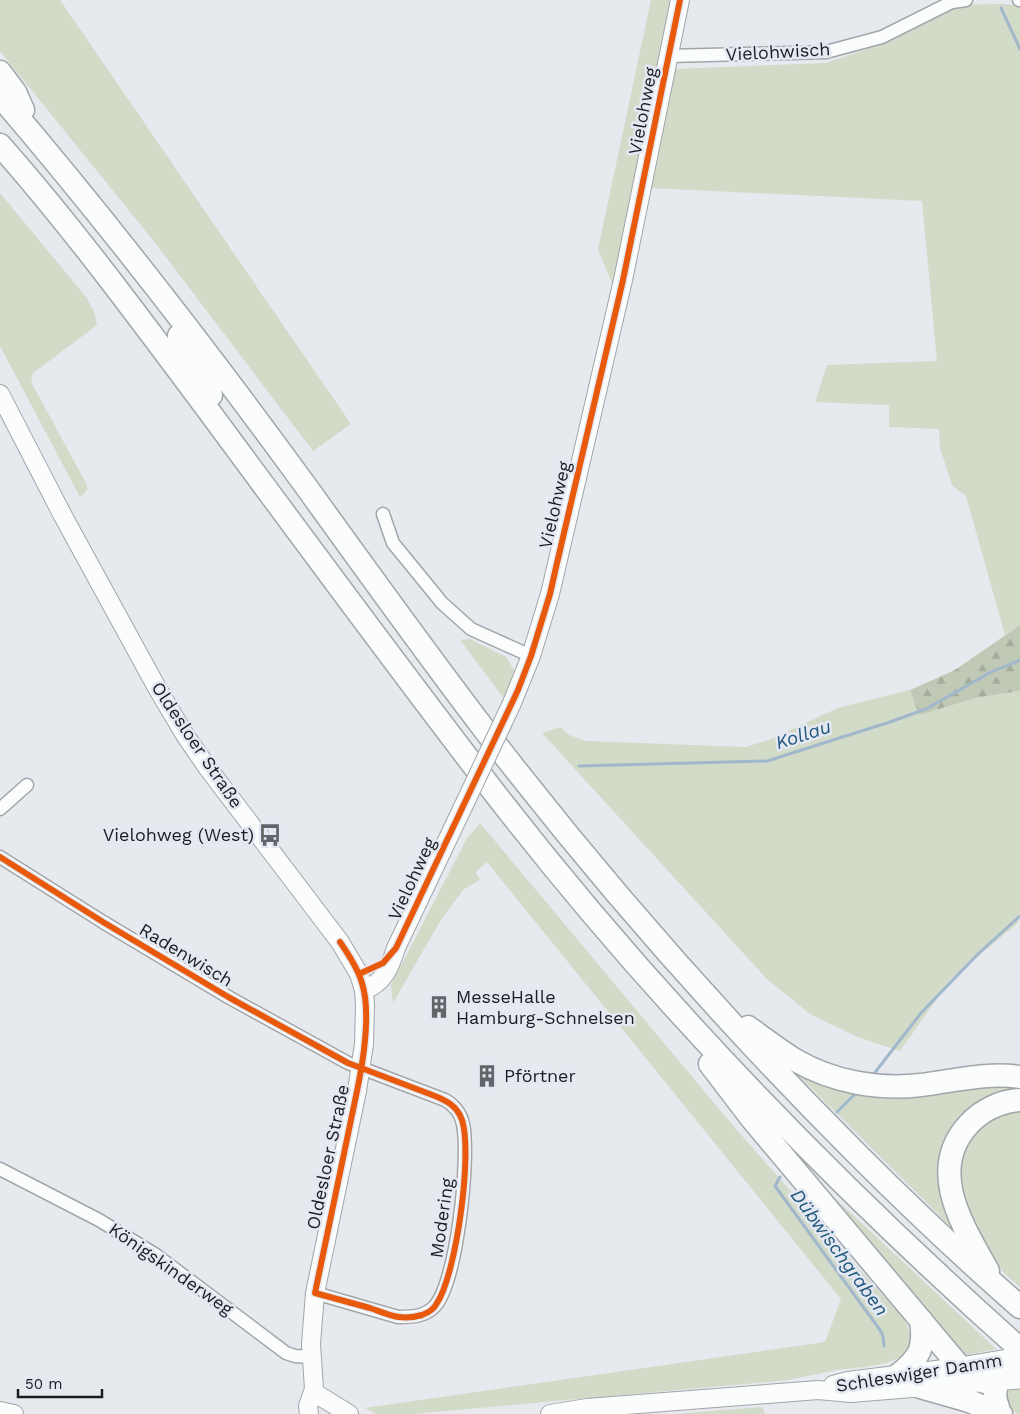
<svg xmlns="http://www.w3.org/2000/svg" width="1020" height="1414" font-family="'Work Sans',sans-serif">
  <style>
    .grass { fill: #d2dac8 }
    .forest { fill: url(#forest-firs) }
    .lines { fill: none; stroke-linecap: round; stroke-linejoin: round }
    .stream { stroke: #a1b8cc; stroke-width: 3 }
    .street-casing { stroke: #a2a5a9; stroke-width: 15 }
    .secondary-casing { stroke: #a2a5a9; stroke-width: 20 }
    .primary-casing { stroke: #a2a5a9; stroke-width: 21 }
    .highway-casing { stroke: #a2a5a9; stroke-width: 25 }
    .street { stroke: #fbfcfc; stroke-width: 12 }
    .secondary { stroke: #fbfcfc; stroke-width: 18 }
    .primary { stroke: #fbfcfc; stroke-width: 19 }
    .highway { stroke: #fbfcfc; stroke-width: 22 }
    .secondary-bridge-casing { stroke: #a2a5a9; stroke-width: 20; stroke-linecap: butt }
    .secondary-bridge { stroke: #fbfcfc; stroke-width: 18 }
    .cycleway-casing { stroke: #e3e8f2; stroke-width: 9 }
    .cycleway { stroke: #e8590c; stroke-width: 6 }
    .labels { text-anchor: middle; stroke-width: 5; stroke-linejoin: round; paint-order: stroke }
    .street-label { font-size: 18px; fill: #1b1d20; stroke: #e3e8f2 }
    .poi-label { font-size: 18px; fill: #1b1d20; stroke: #e3e8f2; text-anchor: start }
    .water-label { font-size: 19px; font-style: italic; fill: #22577c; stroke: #e3e8f2 }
  </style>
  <defs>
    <pattern id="forest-firs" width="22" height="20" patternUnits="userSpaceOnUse" patternTransform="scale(1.25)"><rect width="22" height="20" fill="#c0c9b6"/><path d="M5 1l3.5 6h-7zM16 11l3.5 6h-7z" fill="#a4ac9c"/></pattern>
  </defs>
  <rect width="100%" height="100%" fill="#e6e9ee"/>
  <path class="grass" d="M0,0H60L351,424L313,451L156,244L0,51Z
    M651,0H674L613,286L598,249Z
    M1002,4L1020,6V625L1005,635L966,496L952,485L940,448L939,429L889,427V405L815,402L827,365L937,361L922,201L650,188L675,69L826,63L894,40L953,5Z
    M0,193L86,297L94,311L97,325L33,373L31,382L87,485V490L80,497L0,346Z
    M470,639L506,657L514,670L512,681L503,697L460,640Z
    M910,690L919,715L976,698L1020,691V908L1018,923L951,979L900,1051L860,1038L810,1014L767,979L542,733L560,727L569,735L586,741L746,747L771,739L838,708Z
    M480,823L735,1128L903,1318C933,1366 868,1366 838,1370C822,1373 805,1376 789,1380L412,1414H377L365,1408L825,1342L841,1299L487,862L476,872L480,880L464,889L442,918L393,1003L391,985L467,838Z
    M781,1058L813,1075L1020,1084V1088C988,1091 963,1106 948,1135L963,1239Z
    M1020,1110V1287L1006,1275L984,1249L970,1229L959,1179L963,1151L981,1125L1008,1111Z
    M823,1187L996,1349L961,1356Z
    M1016,1387L1020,1389V1414C1007,1411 1007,1401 1004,1389Z
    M762,1407L765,1414H674Z"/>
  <path class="forest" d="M1020,625V691L976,698L919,715L910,690L955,670Z"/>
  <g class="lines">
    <path class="stream" d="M1001,8L1020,49
      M579,766L767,761L890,722L926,709L991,672L1020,660
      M873,1075L921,1013L979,953L1020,916
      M837,1112L858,1091
      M780,1177L775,1186L880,1330L883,1336L884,1346"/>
    <defs>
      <path id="street" d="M1019,0H1020
        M669,56L826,52L882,37L952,2L966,0
        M383,514L393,543L442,603L471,629L531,656
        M0,809L27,785
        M0,857L103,922L230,998L348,1063L445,1100C454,1105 461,1114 463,1124C470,1157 457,1284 434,1307C424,1317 411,1317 398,1317L315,1293
        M0,1169L99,1220L156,1255L286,1353L295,1356L311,1357"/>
      <path id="secondary" d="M0,394L63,516L156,686L185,735L207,767L340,942L359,974L364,990L365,1005L364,1044L357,1091L315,1293L311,1344L314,1389L308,1406L309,1414
        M512,703L531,656L550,594L623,280L680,0
        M364,990C384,983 390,967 396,948L463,807
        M833,1385L848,1381L960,1367
        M318,1395L349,1414
        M0,1411L14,1414
        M550,1414L587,1408L818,1390L851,1393L985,1382"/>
      <path id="primary" d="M960,1367L1020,1357
        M989,1381L1020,1379"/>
      <path id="highway" d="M0,72L15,92L23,110
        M0,96C107,221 208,352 305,485C364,567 423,649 484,729C599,879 724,1021 857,1154C910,1207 964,1258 1020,1307
        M0,145C75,230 143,323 211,414C302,537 393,661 487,783C645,989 826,1176 1020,1349
        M179,336L211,395
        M748,1027C763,1038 779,1050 795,1060C833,1082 878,1090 921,1085C954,1081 987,1072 1020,1077
        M710,1064L752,1119L960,1367L970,1376L985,1382
        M988,1271C963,1226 926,1170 969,1124C982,1110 1001,1101 1020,1100
        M898,1375C920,1358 925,1348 921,1320
        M920,1387L969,1401L1001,1414
        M998,1407C989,1386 1003,1372 1020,1362"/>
    </defs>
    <use href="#street" class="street-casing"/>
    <use href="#secondary" class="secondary-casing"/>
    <use href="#primary" class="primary-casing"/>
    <use href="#highway" class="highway-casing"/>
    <use href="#street" class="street"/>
    <use href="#secondary" class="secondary"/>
    <use href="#primary" class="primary"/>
    <use href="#highway" class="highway"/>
    <defs>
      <path id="secondary-bridge" d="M463,807L512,703"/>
    </defs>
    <use href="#secondary-bridge" class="secondary-bridge-casing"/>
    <use href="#secondary-bridge" class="secondary-bridge"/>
    <defs>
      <path id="cycleway" d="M0,857L103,922L230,998L348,1063L435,1096C447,1101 457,1106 462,1120C473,1153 456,1275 437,1303C434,1309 428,1313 422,1315C415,1317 407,1318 399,1317C390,1316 379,1311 370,1308C352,1303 333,1298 315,1293L357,1091C363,1062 371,1012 362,983C358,969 349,955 340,942
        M359,974L383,963L396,948L518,690L531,656L550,594L557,563L623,280L680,0"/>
    </defs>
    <use href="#cycleway" class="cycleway-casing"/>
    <use href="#cycleway" class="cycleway"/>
  </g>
  <defs>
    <symbol id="bus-bare" viewBox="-9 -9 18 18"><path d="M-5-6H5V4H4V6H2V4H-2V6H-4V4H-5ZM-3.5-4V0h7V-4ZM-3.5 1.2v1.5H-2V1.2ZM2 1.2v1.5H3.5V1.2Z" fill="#626468" stroke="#e3e8f2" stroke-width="2.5" paint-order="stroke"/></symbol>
    <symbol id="building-bare" viewBox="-9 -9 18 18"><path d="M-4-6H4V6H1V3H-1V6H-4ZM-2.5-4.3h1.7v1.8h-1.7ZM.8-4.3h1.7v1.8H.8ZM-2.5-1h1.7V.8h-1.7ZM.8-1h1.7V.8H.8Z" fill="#626468" stroke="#e3e8f2" stroke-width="2.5" paint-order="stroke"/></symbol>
  </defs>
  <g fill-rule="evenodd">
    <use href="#bus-bare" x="254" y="819" width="32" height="32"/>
    <use href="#building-bare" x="423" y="991" width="32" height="32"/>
    <use href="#building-bare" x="471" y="1060" width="32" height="32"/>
  </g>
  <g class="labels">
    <g class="street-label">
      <text transform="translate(778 52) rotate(-3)" y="6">Vielohwisch</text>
      <text transform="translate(643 111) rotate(-79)" y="6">Vielohweg</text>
      <text transform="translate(555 505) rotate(-77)" y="6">Vielohweg</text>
      <text transform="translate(197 745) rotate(56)" y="6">Oldesloer Straße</text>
      <text transform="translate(412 879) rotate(-65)" y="6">Vielohweg</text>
      <text transform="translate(186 955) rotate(31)" y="6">Radenwisch</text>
      <text transform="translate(328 1157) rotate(-78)" y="6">Oldesloer Straße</text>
      <text transform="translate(442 1218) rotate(-82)" y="6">Modering</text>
      <text transform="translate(171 1269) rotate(35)" y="6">Königskinderweg</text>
      <text transform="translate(919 1373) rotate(-9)" y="6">Schleswiger Damm</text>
    </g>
    <g class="poi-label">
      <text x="254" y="841" text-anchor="end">Vielohweg (West)</text>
      <text x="456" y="1003">MesseHalle<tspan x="456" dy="21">Hamburg-Schnelsen</tspan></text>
      <text x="504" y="1082">Pförtner</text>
    </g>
    <g class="water-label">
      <text transform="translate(803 734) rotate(-18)" y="7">Kollau</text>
      <text transform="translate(840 1252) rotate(54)" y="7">Dübwischgraben</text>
    </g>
  </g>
  <path d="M18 1389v8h84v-8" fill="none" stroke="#1b1d20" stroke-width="2.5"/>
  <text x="25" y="1389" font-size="15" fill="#1b1d20" stroke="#e3e8f2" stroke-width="4" paint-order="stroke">50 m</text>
</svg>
